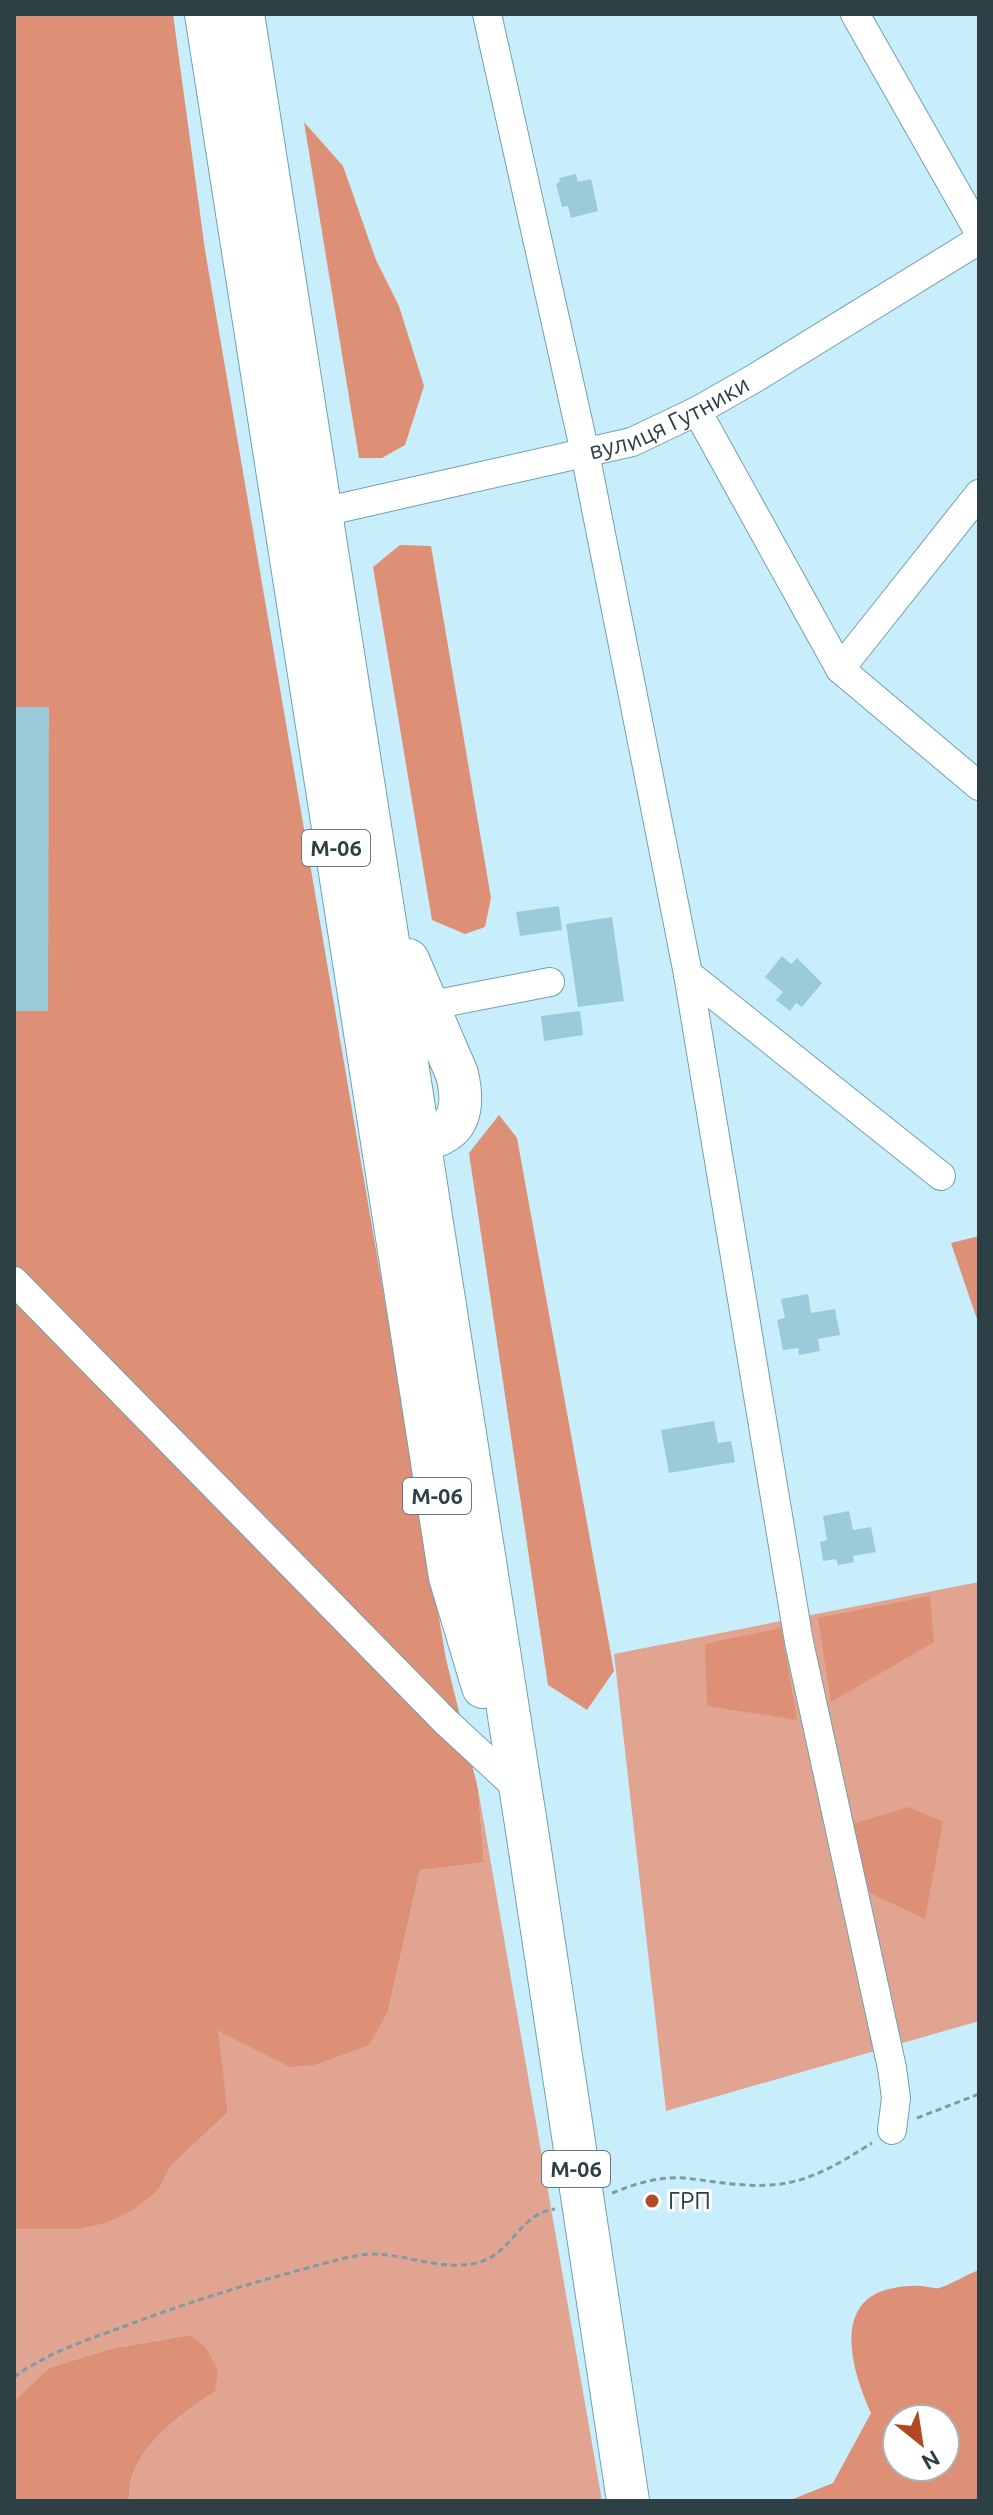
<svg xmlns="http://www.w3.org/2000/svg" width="993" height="2515" font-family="Ubuntu,sans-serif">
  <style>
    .green { fill: #e0a490 }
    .forest { fill: #dd9076; fill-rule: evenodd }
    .building { fill: #9bcbda }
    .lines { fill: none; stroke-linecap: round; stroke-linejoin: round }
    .minor-casing { stroke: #72a0af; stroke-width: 30 }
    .highway-casing { stroke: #72a0af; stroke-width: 44 }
    .path { stroke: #7e9ba5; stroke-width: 3; stroke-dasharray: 6 4; stroke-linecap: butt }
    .minor { stroke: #fff; stroke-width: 28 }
    .highway { stroke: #fff; stroke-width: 42 }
    .poi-dot { fill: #b14a24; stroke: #fff; stroke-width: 3 }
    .labels { text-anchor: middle; stroke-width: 6; stroke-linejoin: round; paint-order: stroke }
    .shield { fill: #fff; stroke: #6b797e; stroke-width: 2 }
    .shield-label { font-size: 22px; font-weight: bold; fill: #2c4046 }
    .street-label { font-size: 24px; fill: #2c4046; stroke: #fff }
    .poi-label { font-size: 24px; fill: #2c4046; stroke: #fff; text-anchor: start }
  </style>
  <rect width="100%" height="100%" fill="#c8eefb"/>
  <path class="green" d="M979,1582V2021L666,2111L614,1654Z
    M478,1789L602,2501H128C130,2493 130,2484 132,2476C142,2444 186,2408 215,2392L190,2335L109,2349L49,2368L14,2401V2229H76L158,2190L171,2166L228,2112L217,2031L315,2065L338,2056L388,2011L420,1870L484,1861Z"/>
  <path class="forest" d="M14,14H173L205,250L446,1659L478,1789L484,1862L420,1870L388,2011L369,2045L315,2065L290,2067L218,2031L228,2112L171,2166L158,2190L133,2210L106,2223L76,2229H14Z
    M304,122L343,166L376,260L399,306L424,386L405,445L382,458H359Z
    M400,545L431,546L491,898L485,927L465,934L432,920L373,567Z
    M499,1115L517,1138L614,1671L587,1710L548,1685L469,1153Z
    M979,1236V1325L951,1243Z
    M930,1596L934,1642L831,1702L818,1618Z
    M781,1628L797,1720L707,1706L705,1644Z
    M909,1807L943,1822L925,1919L870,1893L852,1824Z
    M979,2270V2501H788L833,2483L871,2413C856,2380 833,2315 877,2293C888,2288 908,2285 920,2286C927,2286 932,2289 939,2288C952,2284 966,2275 979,2270ZM897,2419H945V2467H897Z
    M190,2335L206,2348L218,2371L215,2392C186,2408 142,2444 132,2476C130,2484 130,2493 128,2501H14V2401L49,2368L109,2349Z"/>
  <path class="building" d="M576,174L578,182L591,179L598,211L571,218L568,206L562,207L556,184L560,182L559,178Z
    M14,707H49L48,1011H14Z
    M559,906L562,930L520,936L516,912Z
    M612,917L624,1001L578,1007L566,924Z
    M782,956L791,964L797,958L822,983L802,1007L796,1003L790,1011L776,1000L783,992L765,977Z
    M580,1011L583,1035L544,1041L541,1016Z
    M808,1294L811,1313L835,1309L840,1335L818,1339L820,1351L799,1355L798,1348L783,1350L777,1320L785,1318L781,1299Z
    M714,1421L718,1443L731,1441L735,1462L669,1473L661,1430Z
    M849,1511L853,1530L871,1527L876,1552L853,1556L854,1562L838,1565L836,1559L823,1561L820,1542L827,1540L823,1516Z"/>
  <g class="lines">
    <defs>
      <g id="minor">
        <path d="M487,14L585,453L688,974L799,1642L892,2068L896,2098L892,2130"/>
        <path d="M855,14L979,232"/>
        <path d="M697,411L840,669L979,786"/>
        <path id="s1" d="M323,512L632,442L697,411L755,378L979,240"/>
        <path d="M840,669L979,494"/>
        <path d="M688,974L941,1176"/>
        <path d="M427,1006L550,982"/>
        <path d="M14,1281L445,1721L512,1783"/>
      </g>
      <path id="highway" d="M206,14L450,1577L483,1687
        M243,14L528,1837L628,2501
        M394,1145C444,1139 470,1130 457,1074L408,960"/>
    </defs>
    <use href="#minor" class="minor-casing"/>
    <use href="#highway" class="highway-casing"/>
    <path class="path" d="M917,2118L979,2094
      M612,2193C635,2184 659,2176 684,2178C713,2181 741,2187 770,2185C809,2183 840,2163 872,2143
      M14,2377C46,2354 83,2341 120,2328C195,2299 271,2277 349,2257C357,2256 366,2254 374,2254C409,2255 446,2272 480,2262C512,2253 520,2213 555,2209"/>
    <use href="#minor" class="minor"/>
    <use href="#highway" class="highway"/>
  </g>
  <circle class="poi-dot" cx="652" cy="2201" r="8"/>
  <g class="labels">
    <g class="shield">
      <rect x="302" y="830" width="68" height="36" rx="6"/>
      <rect x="403" y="1478" width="68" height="36" rx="6"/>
      <rect x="542" y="2151" width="68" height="36" rx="6"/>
    </g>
    <g class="shield-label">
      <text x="336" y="856">М-06</text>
      <text x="437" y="1504">М-06</text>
      <text x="576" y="2177">М-06</text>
    </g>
    <g class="street-label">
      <text dy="8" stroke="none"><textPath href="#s1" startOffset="360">вулиця Гутники</textPath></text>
    </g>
    <g class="poi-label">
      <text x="668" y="2209">ГРП</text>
    </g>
  </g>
  <rect width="993" height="2515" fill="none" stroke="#2c4046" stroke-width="32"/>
  <g transform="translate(921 2443) rotate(150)"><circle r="38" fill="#ffffff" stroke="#abb3b5" stroke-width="2"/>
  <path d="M0-6L14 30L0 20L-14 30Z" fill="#b14a24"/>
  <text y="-12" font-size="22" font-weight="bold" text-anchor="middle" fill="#2c4046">N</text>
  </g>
</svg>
